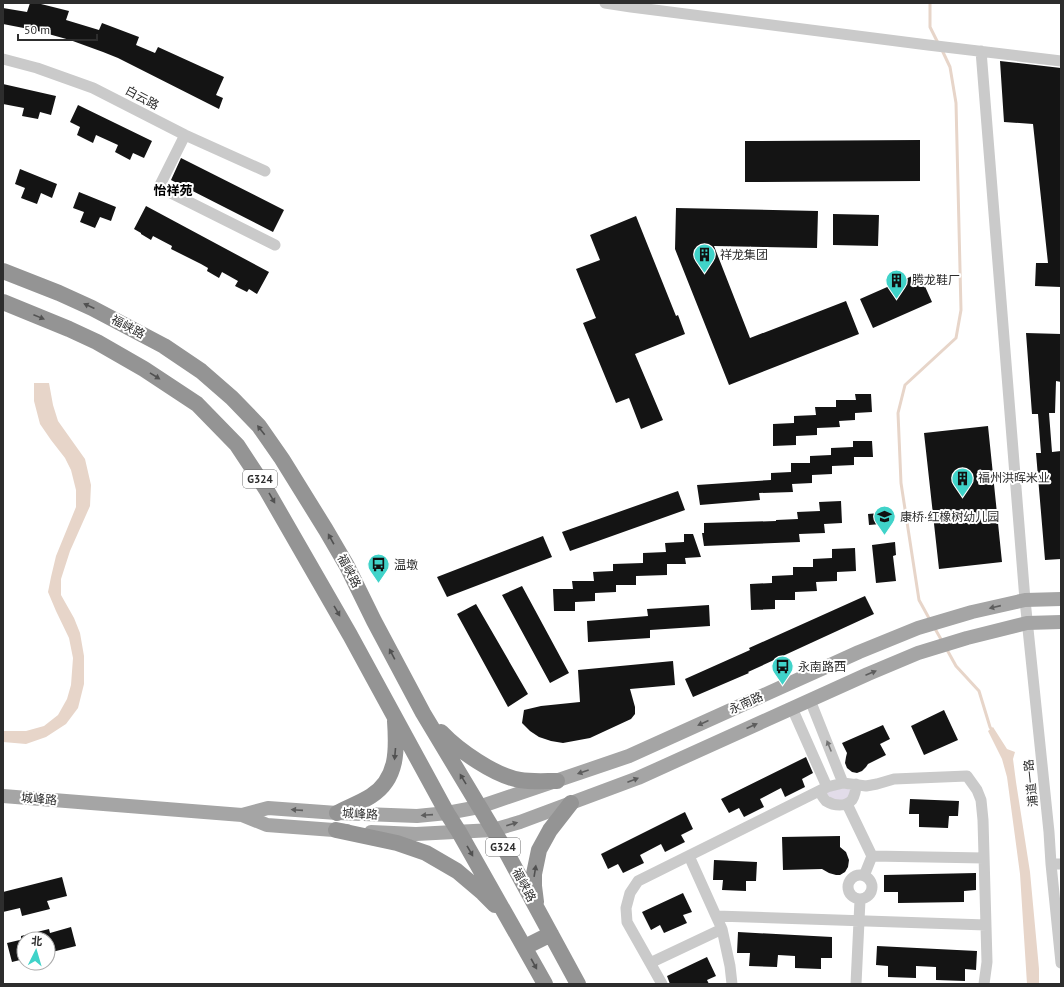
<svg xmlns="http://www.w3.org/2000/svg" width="1064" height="987" font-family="'PT Sans','Noto Sans SC',sans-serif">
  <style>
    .green { fill: #e2dce9 }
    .water { fill: #e7d5c9 }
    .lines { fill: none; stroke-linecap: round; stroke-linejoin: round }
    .stream { stroke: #e7d5c9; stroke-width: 3 }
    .building { fill: #141414 }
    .minor { stroke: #cacaca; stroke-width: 11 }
    .major { stroke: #a5a5a5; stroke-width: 14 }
    .highway { stroke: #949494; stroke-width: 16 }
    .oneway { fill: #515151 }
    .oneway2 { fill: #5d5d5d }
    .oneway3 { fill: #747474 }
    .labels { text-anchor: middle; stroke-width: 4; stroke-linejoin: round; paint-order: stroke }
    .shield { fill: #fff; stroke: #6c6c6c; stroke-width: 1 }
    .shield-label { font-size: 11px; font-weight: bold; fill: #2d2d2d }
    .street-label { font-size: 12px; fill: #2d2d2d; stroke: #fff }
    .poi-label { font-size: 12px; fill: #2d2d2d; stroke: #fff; text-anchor: start }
    .neighbourhood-label { font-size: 13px; font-weight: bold; fill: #000; stroke: #fff }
  </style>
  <rect width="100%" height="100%" fill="#fff"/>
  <path class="green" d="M843,788L853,790L848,800L835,802L826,793L830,791Z"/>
  <path class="water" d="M34,383H49L53,405L58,421L85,459L91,485L90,506L70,551L61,579V595L74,618L80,633L84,656V684L78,708L66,724L46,737L26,744L3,742V731H26L44,726L58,715L67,699L71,685L73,658L69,638L56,611L48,592L51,577L56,556L76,507V490L71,470L65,458L51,440L40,424L34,401Z
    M993,727L1007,749L1015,752L1013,759L1016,782L1030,872L1039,969V984H1027L1020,874L1007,777L1002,759L988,731Z"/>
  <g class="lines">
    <path class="stream" d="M930,3V27L938,43
      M930,620L919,600L901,483L898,413L905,385L956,338L961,310L956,103L950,67L942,50
      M934,627L942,641
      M946,648L956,666L979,691L990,727L993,732"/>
  </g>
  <path class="building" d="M30,3H37L69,11L66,20L99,30L102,23L139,37L136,45L155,53L158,47L224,77L216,95L223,98L219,109L118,58L103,52L70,40L34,30L3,24V8L27,12Z
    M1000,61L1061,68V287L1035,286L1036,263H1048L1033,124L1004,122Z
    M3,84L56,96L51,115L40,112L38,119L22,116L24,108L3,104Z
    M78,105L152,141L144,158L133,153L130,160L115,152L118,145L96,135L93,143L77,135L80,127L70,122Z
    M920,140V181L745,182V141Z
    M181,158L284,210L273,232L171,180Z
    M20,169L57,184L52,198L41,193L37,204L21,198L25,188L15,184Z
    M79,192L116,207L111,221L100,217L95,228L80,222L84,212L73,208Z
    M146,206L269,272L257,294L249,289L247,292L235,286L238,281L222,272L219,278L207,271L208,268L201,264L171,249L172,246L153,236L151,240L141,234V233L134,229Z
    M676,208L818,211L817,248L714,246L750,338L846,301L859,334L729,385L675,249Z
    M833,214L879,215L878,246L833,245Z
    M636,216L676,316L678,315L685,334L635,354L663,420L641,429L629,398L616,403L583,323L596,318L576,269L600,260L590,235Z
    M919,273L932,302L873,328L860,299Z
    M1026,333L1061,334V382L1056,381L1055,413H1049L1052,452L1061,451V559L1045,560L1036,453H1041L1038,414H1032Z
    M855,394H871L872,412L855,413V420L839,421L840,427L817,428V435L796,436V445L773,446V424L794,423V416L816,415L815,407H836V400H856Z
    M988,426L1002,562L939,569L924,433Z
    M853,441H872L873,457H854V465L832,466V474L812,475V483L792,484L793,492L759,493L760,500L700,505L697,485L771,480V473L791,472V463H810V456L831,455V448L853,447Z
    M678,491L685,510L570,551L562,532Z
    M841,501L842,523L824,524L825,533L799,534L800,542L704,546L702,533H704V523L776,521V520L798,519L797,512L820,511L819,502Z
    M891,512L892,523L869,525L868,514Z
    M684,534H693L701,557L685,558L686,564H667V575L636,576V585H616V592L595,593V601L575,602V611H554L553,589H573L572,581H594L593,572L613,571V564L643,563V553L666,552L665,543L684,542Z
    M543,536L552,557L447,597L437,577Z
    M895,542L896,555L893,556L896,581L876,583L872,545Z
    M855,548L856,571L837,572V581L816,582L817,591L795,592V600H775V609L751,610L750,584L772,583V576L793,575V567H813V559L832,558V549Z
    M522,586L569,673L550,683L502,595Z
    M865,596L874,614L748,672L749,673L693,697L685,679L750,650L749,648Z
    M476,604L528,694L508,707L457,614Z
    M709,605L710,626L650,630V638L588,642L587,621L648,616L647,609Z
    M673,661L675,685L630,689L635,707V714L631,719L590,738L563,743L551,741L539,737L530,731L522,723L524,710L541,706L580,702L578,670Z
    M944,710L958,740L924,755L911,726Z
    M883,725L890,739L880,744L886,755L868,764L866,767L862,771L857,773L852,772L847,768L845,763L846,757L847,753L842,743Z
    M806,757L813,773L802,779L805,787L785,797L781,788L760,799L764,807L744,817L739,808L729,813L721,799Z
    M910,799L959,801L958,816H949L948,828L919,827V814H909Z
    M685,812L693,829L681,835L685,842L665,852L661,844L640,855L644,863L623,873L618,864L608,869L601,854Z
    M840,836V847L846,852L849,860L848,867L845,872L840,875H836L829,873L822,869L783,870L782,837Z
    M714,860L757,862L756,881H746V891L722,890L723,880H713Z
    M976,873V890L964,891V902L898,903V892H884V875Z
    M62,877L67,896L47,901L50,909L22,916L20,908L3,912V892Z
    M683,893L692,912L683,915L687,923L664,933L660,925L651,930L642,912Z
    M71,927L76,946L48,953V939H24V959L12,962L7,943L24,939H21V936L49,929L50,933Z
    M738,932L832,937V958H821V969L795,968V956L778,955L777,967L749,966L750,953H737Z
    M877,946L977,951L976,970L965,969V981L936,980V967L916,966V978L888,977V966L876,965Z
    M707,957L716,976L707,980L709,984H670L667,976Z"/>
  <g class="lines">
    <path class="minor" d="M605,3L631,7L928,45L1061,61
      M981,51L1025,600L1049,832L1051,864L1061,963
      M3,59L37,68L93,88L185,135L265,171
      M185,135L159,187L275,245
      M810,700L843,783
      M792,708L827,787
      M819,791C821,794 823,798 826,801C834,806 846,807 852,800C855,795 856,789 856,784
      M847,804L872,856L864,876
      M689,856L716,916
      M872,856L984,858
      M1051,864H1061
      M848 887a12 12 0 1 1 24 0a12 12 0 1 1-24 0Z
      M722,929L730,966L732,984
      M650,963L722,929L716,916L986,925
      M662,984L627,922L626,908L630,893L638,881L827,787L843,783L866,786L877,784L894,779L967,776L977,790L981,800L983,820L987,962L984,984
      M856,984L860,900"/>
    <path class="major" d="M3,796L242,815L267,825L347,831
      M242,815L268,808L337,813L417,816L447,813L479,807L629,756L859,652L918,628L972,612L1025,600L1061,599
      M371,832L416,834L493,830L520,822L638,778L868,674L918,653L967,638L1027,623L1061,622"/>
    <path class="highway" d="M3,271L59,293L92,308L164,346L201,371L232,398L259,426L282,459L326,530L347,566L374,621L423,713L503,846L578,984
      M3,302L69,329L97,342L144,369L197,404L237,445L266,489L350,635L447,813L459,832L545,984
      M441,732C458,750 495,776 520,780C531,782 546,781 557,781
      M337,813C348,807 360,803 371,796C398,779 397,749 395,721
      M336,830L397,843L426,853L457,871L483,893L495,905
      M536,902L534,886V874L539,850L550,830L571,803
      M525,947L551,934"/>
  </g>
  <defs><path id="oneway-solid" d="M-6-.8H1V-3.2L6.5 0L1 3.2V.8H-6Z"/></defs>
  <g class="oneway">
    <use href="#oneway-solid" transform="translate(89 306) rotate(-155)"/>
    <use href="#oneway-solid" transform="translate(39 317) rotate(22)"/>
    <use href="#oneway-solid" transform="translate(155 376) rotate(32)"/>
    <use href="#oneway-solid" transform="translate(261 430) rotate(-128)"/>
    <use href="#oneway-solid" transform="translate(272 498) rotate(60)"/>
    <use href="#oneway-solid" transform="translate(331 539) rotate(-119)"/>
    <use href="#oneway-solid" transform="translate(337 611) rotate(60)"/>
    <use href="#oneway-solid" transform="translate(392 654) rotate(-118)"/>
    <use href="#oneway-solid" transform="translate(395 754) rotate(95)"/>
    <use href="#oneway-solid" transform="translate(463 779) rotate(-121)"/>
    <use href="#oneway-solid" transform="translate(470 851) rotate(60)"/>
    <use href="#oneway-solid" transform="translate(535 871) rotate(-81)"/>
    <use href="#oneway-solid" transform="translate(534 964) rotate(61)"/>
  </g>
  <g class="oneway2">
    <use href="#oneway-solid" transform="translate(995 607) rotate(167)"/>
    <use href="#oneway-solid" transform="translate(871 673) rotate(-23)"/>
    <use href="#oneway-solid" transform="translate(703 723) rotate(156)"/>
    <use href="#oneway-solid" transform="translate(752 726) rotate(-24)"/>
    <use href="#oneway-solid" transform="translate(583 772) rotate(161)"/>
    <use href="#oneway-solid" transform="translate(633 780) rotate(-21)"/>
    <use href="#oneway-solid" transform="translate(297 810) rotate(-176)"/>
    <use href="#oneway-solid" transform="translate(427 815) rotate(176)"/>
    <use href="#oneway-solid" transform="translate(512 824) rotate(-16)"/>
  </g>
  <use class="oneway3" href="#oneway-solid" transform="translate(829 746) rotate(-112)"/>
  <defs>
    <symbol id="building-pin" viewBox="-11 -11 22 30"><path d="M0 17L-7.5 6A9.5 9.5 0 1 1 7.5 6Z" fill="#40d3c9" stroke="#fff"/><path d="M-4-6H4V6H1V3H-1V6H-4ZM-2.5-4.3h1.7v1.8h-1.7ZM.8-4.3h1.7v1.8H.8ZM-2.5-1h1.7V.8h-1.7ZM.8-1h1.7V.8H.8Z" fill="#111"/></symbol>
    <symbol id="school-pin" viewBox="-11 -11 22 30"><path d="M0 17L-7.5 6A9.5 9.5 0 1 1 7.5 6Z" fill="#40d3c9" stroke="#fff"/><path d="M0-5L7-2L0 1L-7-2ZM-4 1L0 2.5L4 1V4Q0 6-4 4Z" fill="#111"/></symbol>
    <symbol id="bus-pin" viewBox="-11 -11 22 30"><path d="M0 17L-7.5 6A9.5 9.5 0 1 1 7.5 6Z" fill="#40d3c9" stroke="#fff"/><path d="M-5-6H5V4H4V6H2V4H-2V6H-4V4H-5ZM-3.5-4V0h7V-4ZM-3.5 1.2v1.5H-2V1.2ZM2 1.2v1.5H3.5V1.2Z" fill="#111"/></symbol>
  </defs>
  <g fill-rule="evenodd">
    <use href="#building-pin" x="692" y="242" width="25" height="34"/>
    <use href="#building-pin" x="884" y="268" width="25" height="34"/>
    <use href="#building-pin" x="950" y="466" width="25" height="34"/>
    <use href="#school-pin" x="872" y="504" width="25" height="34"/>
    <use href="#bus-pin" x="366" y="552" width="25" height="34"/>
    <use href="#bus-pin" x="770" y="654" width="25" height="34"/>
  </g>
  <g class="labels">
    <g class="shield">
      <rect x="243" y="470" width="34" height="18" rx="3"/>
      <rect x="486" y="838" width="34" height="18" rx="3"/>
    </g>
    <g class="shield-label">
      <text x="260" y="483">G324</text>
      <text x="503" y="851">G324</text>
    </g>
    <g class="street-label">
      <text transform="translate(142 98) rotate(28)" y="4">白云路</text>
      <text transform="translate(128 327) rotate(28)" y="4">福峡路</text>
      <text transform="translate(349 571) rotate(62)" y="4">福峡路</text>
      <text transform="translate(746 703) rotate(-24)" y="4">永南路</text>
      <text transform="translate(1031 783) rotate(-96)" y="4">浦道一路</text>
      <text transform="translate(39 799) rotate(5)" y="4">城峰路</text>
      <text transform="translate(360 814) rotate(3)" y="4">城峰路</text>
      <text transform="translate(524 885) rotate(62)" y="4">福峡路</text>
    </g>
    <g class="poi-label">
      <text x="720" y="259">祥龙集团</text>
      <text x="912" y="284">腾龙鞋厂</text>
      <text x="978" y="482">福州洪晖米业</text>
      <text x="900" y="521">康桥·红橡树幼儿园</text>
      <text x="394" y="569">温墩</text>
      <text x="798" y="671">永南路西</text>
    </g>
    <g class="neighbourhood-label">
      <text x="173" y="195">怡祥苑</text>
    </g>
  </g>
  <rect width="1064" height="987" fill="none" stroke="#2d2d2d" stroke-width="8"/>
  <g transform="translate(36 951) rotate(5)"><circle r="19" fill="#ffffff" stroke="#ababab"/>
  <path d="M0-3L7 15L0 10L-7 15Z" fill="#40d3c9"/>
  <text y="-6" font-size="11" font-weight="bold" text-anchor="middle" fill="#2d2d2d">北</text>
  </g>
  <path d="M18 34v6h79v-6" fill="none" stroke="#2d2d2d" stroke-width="2"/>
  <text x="24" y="34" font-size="12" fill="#2d2d2d" stroke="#ffffff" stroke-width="3" paint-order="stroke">50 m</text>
</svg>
